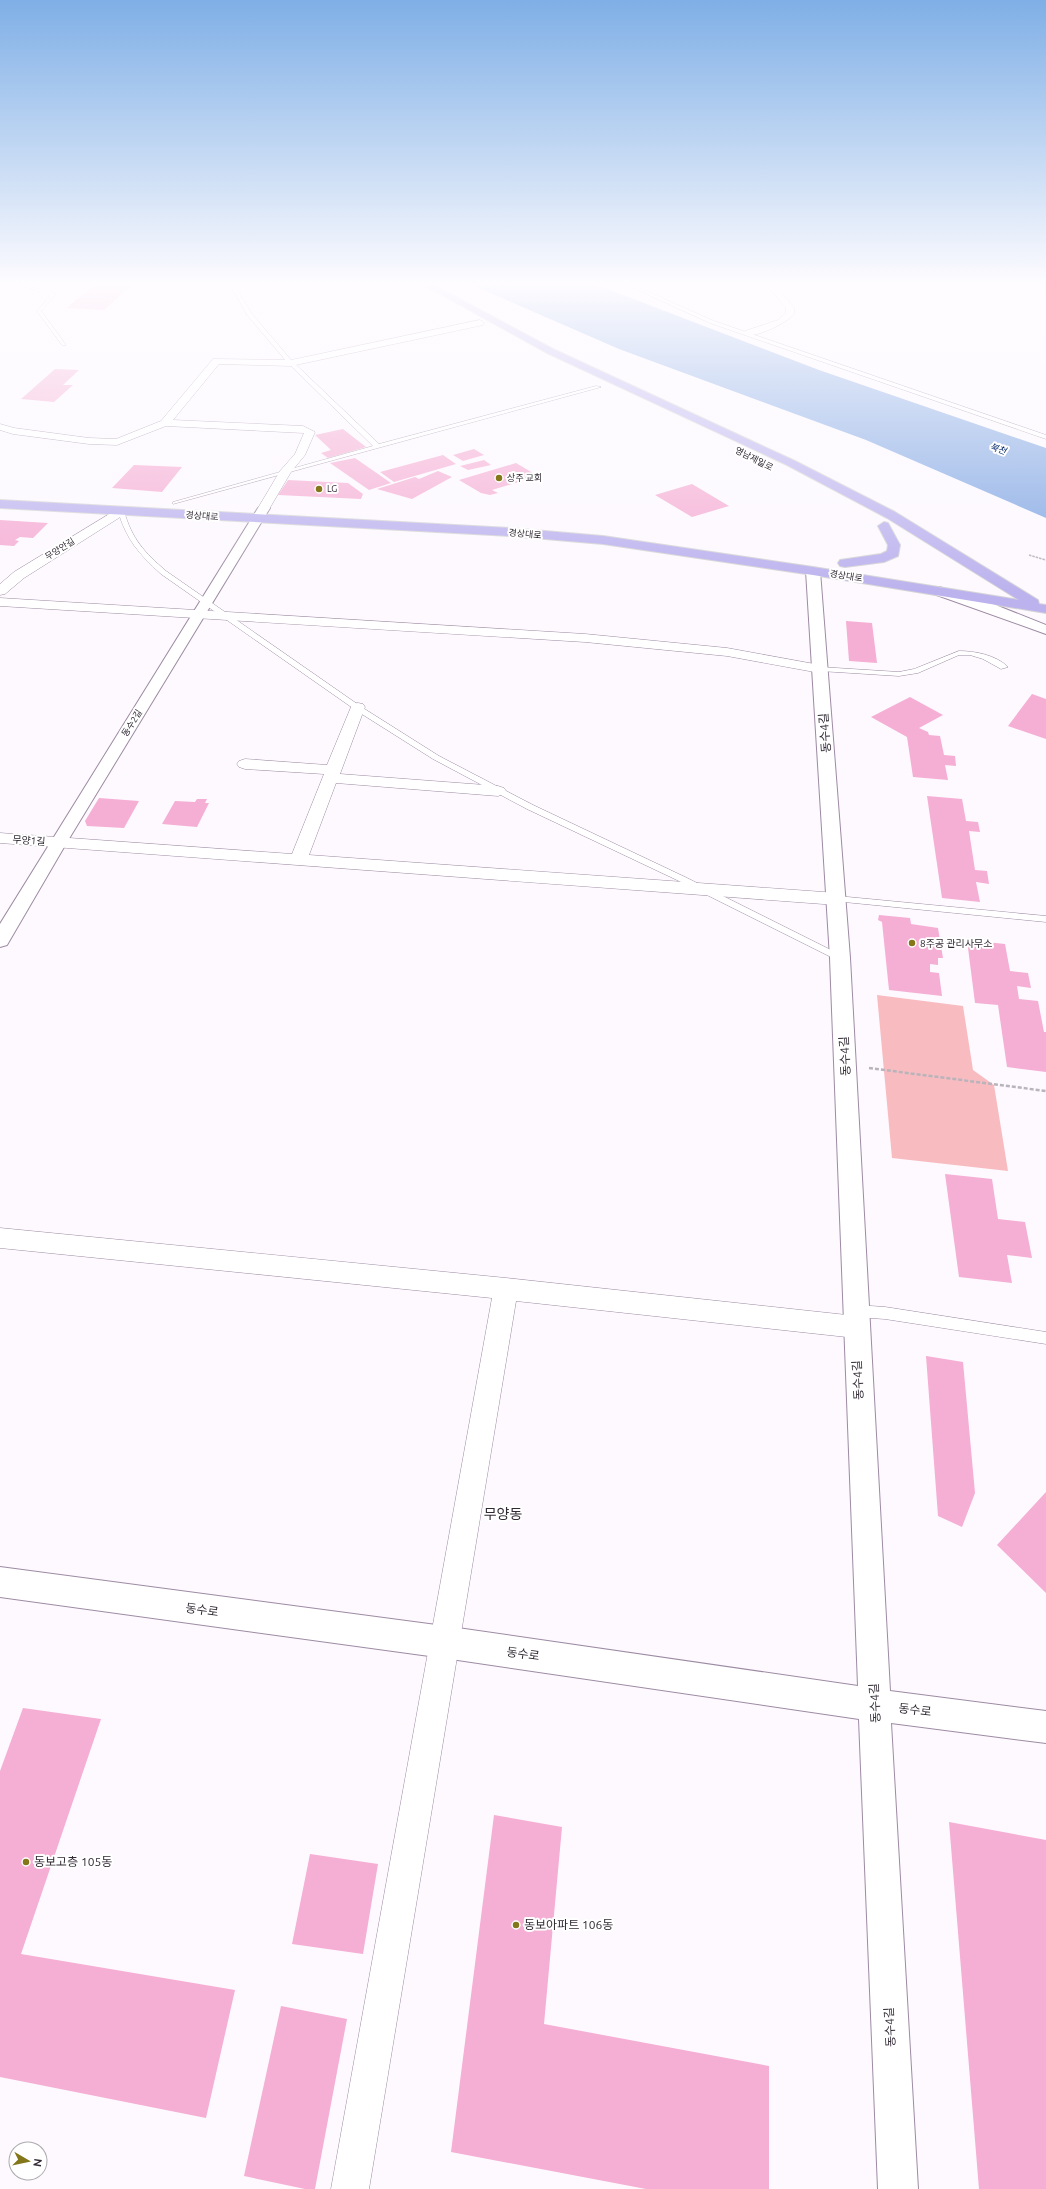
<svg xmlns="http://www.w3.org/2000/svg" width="1046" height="2189" font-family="Ubuntu,'Noto Sans KR',sans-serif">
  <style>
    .green { fill: #f8bcc0 }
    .water { fill: #83a8e3 }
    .building { fill: #f5aed4 }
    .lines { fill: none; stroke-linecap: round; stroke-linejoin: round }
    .service-casing { stroke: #9d8ba3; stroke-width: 1 }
    .minor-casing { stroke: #9d8ba3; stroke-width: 1 }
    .tertiary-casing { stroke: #9d8ba3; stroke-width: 2 }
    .primary-casing { stroke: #d6d4d6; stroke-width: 2 }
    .path-far1 { stroke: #b9b4bb; stroke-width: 1.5; stroke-dasharray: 2.5 1; stroke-linecap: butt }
    .path { stroke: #b9b4bb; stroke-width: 2.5; stroke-dasharray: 4 2; stroke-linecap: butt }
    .service { fill: #fff; fill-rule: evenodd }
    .minor { fill: #fff; fill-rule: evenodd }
    .tertiary { fill: #fff; fill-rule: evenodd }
    .primary { fill: #bcb3ee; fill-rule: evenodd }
    .poi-dot { fill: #83771a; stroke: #fff; stroke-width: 1.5 }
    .labels { text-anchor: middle; stroke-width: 4; stroke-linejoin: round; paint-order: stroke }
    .far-water-label { font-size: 9px; font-style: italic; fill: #002669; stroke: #fff }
    .far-street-label { font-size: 9px; fill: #312a34; stroke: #fff }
    .far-poi-label { font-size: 9px; fill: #312a34; stroke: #fff; text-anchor: start }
    .street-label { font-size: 10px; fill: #312a34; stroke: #fff }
    .poi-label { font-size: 10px; fill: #312a34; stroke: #fff; text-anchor: start }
    .near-street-label { font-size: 12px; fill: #312a34; stroke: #fff }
    .near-poi-label { font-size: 12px; fill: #312a34; stroke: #fff; text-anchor: start }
    .near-quarter-label { font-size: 14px; fill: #312a34; stroke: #fff }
  </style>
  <rect width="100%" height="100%" fill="#fdf9ff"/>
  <path class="green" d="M877,995L963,1006L973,1070L994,1085L1008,1171L892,1158Z"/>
  <path class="water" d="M472,285H597L819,370L1046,448V518L866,440L619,349Z"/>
  <path class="building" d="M94,285H132L104,310L67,308Z
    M55,369L79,370L63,385H73L54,402L21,399Z
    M343,429L366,447L328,458L321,453L331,450L315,435Z
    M474,449L484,455L463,461L453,455Z
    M443,455L456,464L394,482L380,472Z
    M355,458L391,483L369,490L330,463Z
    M484,460L491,465L468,470L460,466Z
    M516,463L538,476L492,490L498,493L490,495L481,493L459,480Z
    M134,465L182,467L162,492L112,488Z
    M438,471L452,477L412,499L377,489L415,477L419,479Z
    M288,480L348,483L363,494L361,499L278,495Z
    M692,484L729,506L692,517L655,495Z
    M0,520L48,523L33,538L20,537L15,540L19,541L14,546L0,545Z
    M846,621L872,623L877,663L849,661Z
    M1032,694L1046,699V739L1008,726Z
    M910,697L943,715L919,728L928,732L929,735L940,736L944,755L955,756L956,766L945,765L948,780L913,777L907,737L871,717Z
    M927,796L962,799L966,821L978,822L980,832L969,831L975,870L987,871L989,884L976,882L980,902L942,898Z
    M99,798L139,801L124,828L87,826L85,821Z
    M197,799H207L205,803H209L197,827L162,824L175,801L195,802Z
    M879,915L910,918L911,924L938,928L943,958H938V965L930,964V972L939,973L942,996L889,990L882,922L878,920Z
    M967,940L1005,944L1010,971L1028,973L1031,988L1017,986L1019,999L1038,1001L1044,1032H1046V1072L1007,1067L998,1005L975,1003Z
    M945,1174L992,1179L998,1219L1025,1222L1032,1258L1007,1255L1012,1283L959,1277Z
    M926,1356L963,1362L975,1493L962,1527L938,1516Z
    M1046,1492V1593L997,1545Z
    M23,1708L101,1719L21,1954L235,1990L206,2118L0,2077V1771Z
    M494,1815L562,1827L544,2024L769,2066V2189H646L451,2152Z
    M949,1822L1046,1840V2189H979Z
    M310,1854L378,1864L363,1954L292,1944Z
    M281,2006L347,2019L315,2189H305L244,2176Z"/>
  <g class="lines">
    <defs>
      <path id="service" d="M19,285H24L56,293L41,311L66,345H62L37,311L51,295Z
        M230,285H234L252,314L291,360L379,444L596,386L601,387L173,504V502L373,446L287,362L248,316Z
        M627,285H632L714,321L1046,435V439L710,323Z
        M121,509L124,511C132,539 144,552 166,571L363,708L439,756L533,805L685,877L843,956L845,958L843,960H837L679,881L527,809L433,759L357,711L161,574C139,554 126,539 118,511Z
        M959,651C975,651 996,655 1008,667L1001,669L983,659L970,655H959L918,673L899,676L820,671L816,669L820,667L899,672L914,669Z
        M837,896L1046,916V922L834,901L832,899Z
        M856,1305L885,1307L1046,1332V1344L885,1319L856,1317L851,1315L850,1311L851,1307Z"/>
      <path id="minor" d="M767,285H775L794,308V314C787,323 756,338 745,335V331L778,320L786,313V308Z
        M480,320L484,323L483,325L291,366L219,364L173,420L303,426L315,432L305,455L291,472L268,511L264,512L258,508L280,471L295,454L304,433L166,426L117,445L89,444L13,434L0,430V424L14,428L89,438L116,439L161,421L213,359L291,360Z
        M121,507L127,511L125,514L24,578L5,594L0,595V584L14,572Z
        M0,598L585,634L727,648L820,665L827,669L820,673L727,656L585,642L0,606Z
        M358,703L363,704L365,707L340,774L498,786L504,788L506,791L504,794L498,796L336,783L309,855L837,893L843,895L846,899L843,903L837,905L0,843V833L292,854L324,774L245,769L239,767L237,764L239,761L245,759L327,765L351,707L353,704Z
        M0,1228L506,1278L856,1316L865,1319L868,1327L865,1335L856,1338L516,1301L369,2189H331L492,1298L0,1248Z"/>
      <path id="tertiary" d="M264,504L270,508L67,842L7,945L0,947V924L258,508Z
        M813,567L820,571L850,958L890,1691L1046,1711V1743L891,1723L918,2189H878L859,1719L444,1658L0,1597V1567L444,1626L858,1686L830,958L806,571Z
        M939,587L993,604L1046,625V634L934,594L932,591Z"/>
      <path id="primary" d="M424,285H434L553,349L795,461L895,512L1038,600L1039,604L1046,605V613L813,575L603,544L510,536L0,508V500L510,528L603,536L813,567L1019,600L887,518L787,465L547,353Z
        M884,522L888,523L900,545L898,556L884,562L845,567L840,566L838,563L840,560L881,554L887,551L888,545L878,526Z"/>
    </defs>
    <use href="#service" class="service-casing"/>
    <use href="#minor" class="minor-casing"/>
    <use href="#tertiary" class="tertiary-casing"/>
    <use href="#primary" class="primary-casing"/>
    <path class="path-far1" d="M1029,555L1046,560"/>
    <path class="path" d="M869,1068L1046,1091"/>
    <use href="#service" class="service"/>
    <use href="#minor" class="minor"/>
    <use href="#tertiary" class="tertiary"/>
    <use href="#primary" class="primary"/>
  </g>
  <linearGradient id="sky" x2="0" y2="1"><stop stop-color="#7fafe6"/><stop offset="0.48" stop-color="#fefcff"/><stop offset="1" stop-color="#fefcff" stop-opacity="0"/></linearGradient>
  <rect width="1046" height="591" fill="url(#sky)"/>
  <g class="poi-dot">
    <circle cx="499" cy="478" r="4"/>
    <circle cx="319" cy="489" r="4"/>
    <circle cx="912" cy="943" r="4"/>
    <circle cx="26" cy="1862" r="4"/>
    <circle cx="516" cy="1925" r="4"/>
  </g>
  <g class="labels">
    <g class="far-water-label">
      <text transform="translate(998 449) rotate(20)" y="3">북천</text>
    </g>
    <g class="far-street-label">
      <text transform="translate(754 459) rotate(27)" y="3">영남제일로</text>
      <text transform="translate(202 516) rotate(4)" y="3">경상대로</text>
      <text transform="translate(525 534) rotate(5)" y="3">경상대로</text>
      <text transform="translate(60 549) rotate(-32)" y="3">무양안길</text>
      <text transform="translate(846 576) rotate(9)" y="3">경상대로</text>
      <text transform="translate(132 723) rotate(-58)" y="3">동수2길</text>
    </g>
    <g class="far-poi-label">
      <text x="507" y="481">상주 교회</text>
      <text x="327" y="492">LG</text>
    </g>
    <g class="street-label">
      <text transform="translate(29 840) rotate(4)" y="4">무양1길</text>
    </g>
    <g class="poi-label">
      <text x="920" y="947">8주공 관리사무소</text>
    </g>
    <g class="near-street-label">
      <text transform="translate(825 733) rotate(-94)" y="4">동수4길</text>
      <text transform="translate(845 1056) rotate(-93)" y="4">동수4길</text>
      <text transform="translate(858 1380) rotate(-93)" y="4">동수4길</text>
      <text transform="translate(202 1610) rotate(8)" y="4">동수로</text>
      <text transform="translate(523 1654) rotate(8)" y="4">동수로</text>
      <text transform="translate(875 1703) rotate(-93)" y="4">동수4길</text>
      <text transform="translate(915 1710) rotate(7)" y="4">동수로</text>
      <text transform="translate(890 2027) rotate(-93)" y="4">동수4길</text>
    </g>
    <g class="near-poi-label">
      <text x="34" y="1866">동보고층 105동</text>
      <text x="524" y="1929">동보아파트 106동</text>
    </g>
    <g class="near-quarter-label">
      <text x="503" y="1519">무양동</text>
    </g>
  </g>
  <g transform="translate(28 2161) rotate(99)"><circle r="19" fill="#ffffff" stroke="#adaaae"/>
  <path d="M0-3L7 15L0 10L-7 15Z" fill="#83771a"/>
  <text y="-6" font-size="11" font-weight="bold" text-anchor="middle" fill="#312a34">N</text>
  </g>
</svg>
